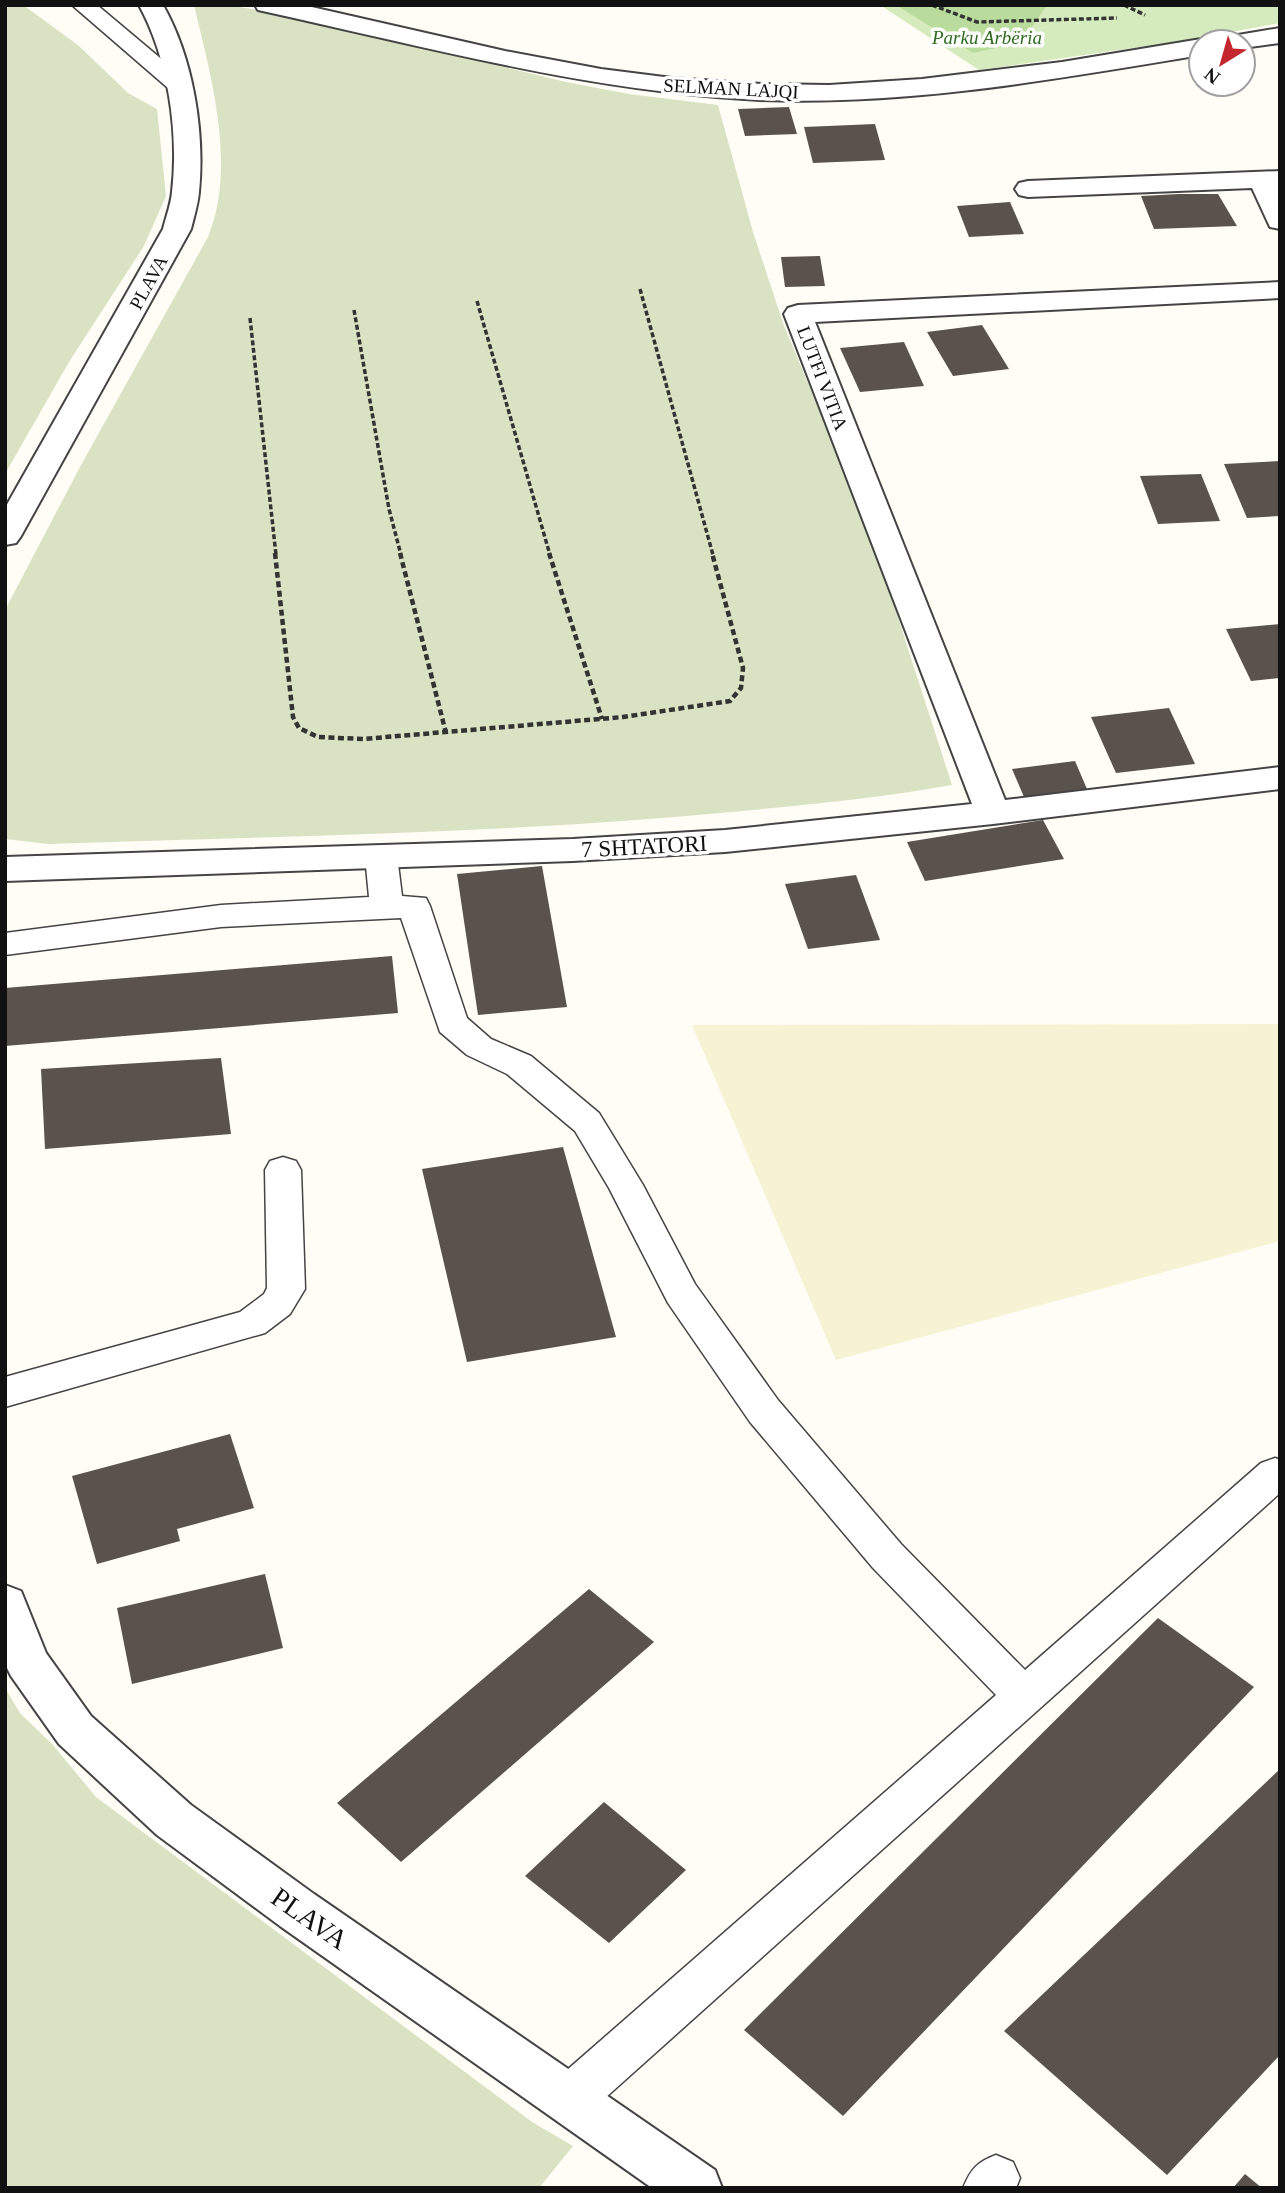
<svg xmlns="http://www.w3.org/2000/svg" width="1285" height="2193" font-family="Georgia,serif">
  <style>
    .farmland { fill: #f6f3d4 }
    .green { fill: #d5ebbd }
    .forest { fill: #b9dc9c }
    .cemetery { fill: #d9e3c4 }
    .building { fill: #5a524d }
    .lines { fill: none; stroke-linecap: round; stroke-linejoin: round }
    .service-casing { stroke: #444; stroke-width: 3 }
    .minor-casing { stroke: #444; stroke-width: 4 }
    .tertiary-casing { stroke: #444; stroke-width: 4 }
    .path-far1 { stroke: #333; stroke-width: 3.5; stroke-dasharray: 5 2.5; stroke-linecap: butt }
    .path { stroke: #333; stroke-width: 4.5; stroke-dasharray: 6 3.5; stroke-linecap: butt }
    .service { fill: #fff; fill-rule: evenodd }
    .minor { fill: #fff; fill-rule: evenodd }
    .tertiary { fill: #fff; fill-rule: evenodd }
    .labels { text-anchor: middle; stroke-width: 7; stroke-linejoin: round; paint-order: stroke }
    .far-park-label { font-size: 19px; font-style: italic; fill: #2f6b1f; stroke: #fff }
    .far-street-label { font-size: 19px; fill: #111; stroke: #fff }
    .street-label { font-size: 23px; fill: #111; stroke: #fff }
    .near-street-label { font-size: 28px; fill: #111; stroke: #fff }
  </style>
  <rect width="100%" height="100%" fill="#fffdf5"/>
  <path class="farmland" d="M1280,1024V1241L836,1360L692,1025Z"/>
  <path class="green" d="M880,5H1280V23L1182,41L979,70Z"/>
  <path class="forest" d="M896,5H1047L1022,42L973,53Z"/>
  <path class="cemetery" d="M5,5H23L78,45L128,93L157,109L166,196L144,246L69,362L5,474Z
    M194,5H227L299,17L566,82L629,94L718,105L753,232L783,323L872,537L952,785C879,798 806,805 731,812C504,834 276,836 48,844L5,839V610L81,465L208,237C237,166 211,77 194,5Z
    M5,1688L20,1713L53,1745L96,1797L532,2122L573,2146L539,2188H5Z"/>
  <path class="building" d="M789,107L797,134L745,136L738,109Z
    M875,124L885,160L813,163L804,127Z
    M1179,194H1218L1237,226L1154,229L1141,196Z
    M1010,202L1024,234L969,237L957,206Z
    M820,256L825,286L785,287L781,257Z
    M982,325L1009,369L953,376L927,332Z
    M904,342L924,386L860,392L840,348Z
    M1280,461V516L1247,518L1224,464Z
    M1201,474L1220,521L1158,524L1140,476Z
    M1280,624V678L1251,681L1226,629Z
    M1169,708L1195,764L1116,773L1091,717Z
    M1075,761L1087,789L1024,797L1012,769Z
    M1043,820L1064,859L925,881L907,842Z
    M542,866L567,1007L478,1015L457,874Z
    M856,875L880,940L808,949L785,884Z
    M392,956L398,1013L5,1046V988Z
    M221,1058L231,1134L45,1149L41,1069Z
    M563,1147L616,1337L467,1362L422,1169Z
    M230,1434L254,1508L177,1529L180,1541L97,1564L72,1476Z
    M265,1574L283,1648L132,1684L117,1608Z
    M589,1589L654,1642L401,1862L337,1803Z
    M1158,1618L1254,1687L843,2116L744,2030Z
    M1280,1769V2055L1167,2175L1004,2031Z
    M604,1802L686,1870L609,1943L525,1876Z
    M1245,2174L1262,2188H1233Z"/>
  <g class="lines">
    <defs>
      <path id="service" d="M72,5H97L184,78L188,83L184,88H168Z
        M381,846L392,849L397,856L402,896L426,898L430,906L467,1018L491,1039L531,1056L599,1113L643,1185L695,1284L778,1400L901,1544L1025,1670L1261,1463L1275,1458L1280,1460V1493L585,2116L568,2122L551,2116L545,2100L551,2084L996,1695L873,1568L750,1422L668,1303L609,1188L575,1131L507,1074L467,1055L440,1032L401,918L221,927L5,955V933L221,905L369,897L365,856L370,849Z
        M283,1157L296,1161L301,1170L305,1289L290,1314L265,1333L5,1407V1377L240,1312L264,1294L267,1288L265,1170L270,1161Z
        M996,2155L1013,2162L1020,2178L1016,2188H963C971,2169 977,2162 996,2155Z"/>
      <path id="minor" d="M1280,171V229L1270,227L1252,188L1028,197L1019,195L1015,189L1019,183L1028,181Z
        M1280,282V298L815,322L1005,800L1280,767V789L993,824L725,852L573,861L5,881V857L573,839L725,830L972,804L784,314L788,308L798,305Z"/>
      <path id="tertiary" d="M139,5H163C193,58 205,131 199,192C198,204 194,217 191,229L21,536L16,543L5,545V508L163,229C166,217 171,204 172,192C179,131 168,58 139,5Z
        M255,5H303L505,51L601,69L672,78L762,84L829,85L922,79L1062,62L1201,39L1210,42H1201V55C1056,79 908,106 760,100C592,92 431,48 267,12L258,10Z
        M1280,28V43L1243,48V42H1223L1226,37Z
        M5,1585L21,1591L46,1653L91,1716L191,1805L314,1894L715,2170L722,2188H652L280,1926L157,1835L59,1744L11,1676L5,1664Z"/>
    </defs>
    <use href="#service" class="service-casing"/>
    <use href="#minor" class="minor-casing"/>
    <use href="#tertiary" class="tertiary-casing"/>
    <path class="path-far1" d="M932,5L977,22L1117,18
      M1124,5L1145,15
      M640,289L713,555
      M477,301L550,555
      M354,310L389,509L401,555
      M250,318L276,555"/>
    <path class="path" d="M275,553L293,717L299,728L318,737L363,739L623,717L730,701L741,688L743,668L712,553
      M400,553L446,733
      M549,553L602,719"/>
    <use href="#service" class="service"/>
    <use href="#minor" class="minor"/>
    <use href="#tertiary" class="tertiary"/>
  </g>
  <g class="labels">
    <g class="far-park-label">
      <text x="987" y="44">Parku Arbëria</text>
    </g>
    <g class="far-street-label">
      <text transform="translate(731 88) rotate(3)" y="7">SELMAN LAJQI</text>
      <text transform="translate(148 282) rotate(-61)" y="7">PLAVA</text>
      <text transform="translate(823 378) rotate(69)" y="7">LUTFI VITIA</text>
    </g>
    <g class="street-label">
      <text transform="translate(644 846) rotate(-3)" y="8">7 SHTATORI</text>
    </g>
    <g class="near-street-label">
      <text transform="translate(310 1918) rotate(35)" y="10">PLAVA</text>
    </g>
  </g>
  <rect width="1285" height="2193" fill="none" stroke="#111111" stroke-width="14"/>
  <g transform="translate(1222 63) rotate(217)"><circle r="33" fill="#ffffff" stroke="#a0a0a0" stroke-width="2"/>
  <path d="M0-5L12 26L0 18L-12 26Z" fill="#c4262e"/>
  <text y="-10" font-size="19" font-weight="bold" text-anchor="middle" fill="#111111">N</text>
  </g>
</svg>
